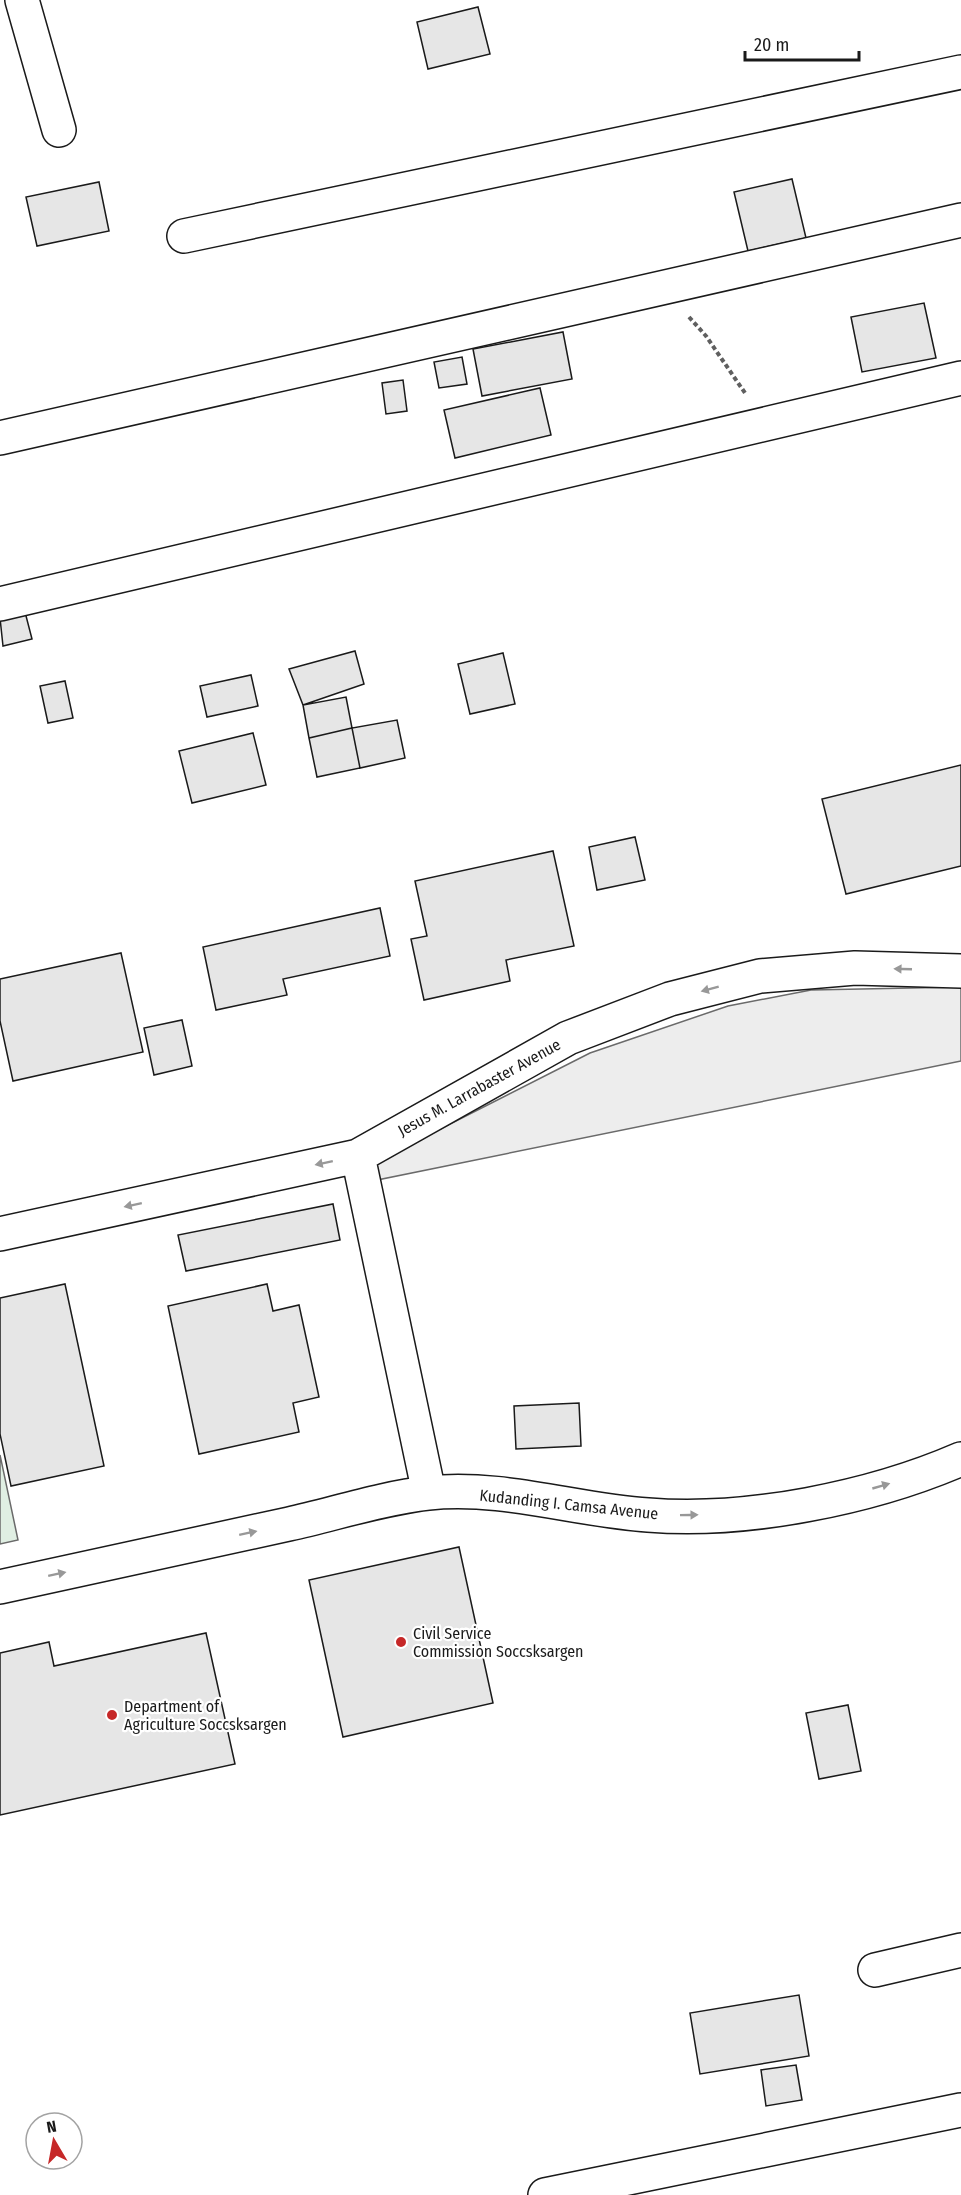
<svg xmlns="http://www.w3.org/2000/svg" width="961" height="2195" font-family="'Fira Sans Condensed',sans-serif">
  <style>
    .green { fill: #e0efe3; stroke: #6a6a6a; stroke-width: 1.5 }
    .parking { fill: #ededed; stroke: #6a6a6a; stroke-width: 1.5 }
    .building { fill: #e6e6e6; stroke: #1a1a1a; stroke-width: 1.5 }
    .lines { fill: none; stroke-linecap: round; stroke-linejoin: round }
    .minor-casing { stroke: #1a1a1a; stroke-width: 36 }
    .path { stroke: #5f5f5f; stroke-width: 4; stroke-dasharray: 4.5 3; stroke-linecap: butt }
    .minor { stroke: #fff; stroke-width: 33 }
    .oneway { fill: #989898 }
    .poi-dot { fill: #c62828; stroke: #fff; stroke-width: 2 }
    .labels { text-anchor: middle; stroke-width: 4.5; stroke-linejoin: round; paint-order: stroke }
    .street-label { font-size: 16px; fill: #1a1a1a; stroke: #fff }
    .poi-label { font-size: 16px; fill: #1a1a1a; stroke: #fff; text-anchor: start }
  </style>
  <rect width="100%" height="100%" fill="#fff"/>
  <path class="green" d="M0,1455L18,1540L0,1544Z"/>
  <path class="parking" d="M961,987V1061L377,1180L375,1162L590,1053L728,1006L811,990Z"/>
  <path class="building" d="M478,7L490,54L428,69L417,22Z
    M792,179L806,238L748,251L734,192Z
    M99,182L109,231L37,246L26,197Z
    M924,303L936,358L862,372L851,317Z
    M563,332L572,379L482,396L473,349Z
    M462,357L467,384L439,388L434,362Z
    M403,380L407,411L386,414L382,383Z
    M540,388L551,435L455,458L444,410Z
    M25,612L32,639L3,646L0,618Z
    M355,651L364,684L303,705L289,669Z
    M503,653L515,704L470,714L458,664Z
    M251,675L258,706L207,717L200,686Z
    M65,681L73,718L48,723L40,686Z
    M346,697L352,728L309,738L303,705Z
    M397,720L405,758L360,768L352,728Z
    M352,728L360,768L317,777L309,738Z
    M253,733L266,785L192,803L179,751Z
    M961,765V866L846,894L822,799Z
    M635,837L645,880L597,890L589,847Z
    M553,851L574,946L506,960L510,981L424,1000L411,939L427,936L415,881Z
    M380,908L390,956L283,979L287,995L216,1010L203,947Z
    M121,953L143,1052L13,1081L0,1021V979Z
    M182,1020L192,1066L154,1075L144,1028Z
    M333,1204L340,1240L186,1271L178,1235Z
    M65,1284L104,1466L11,1486L0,1434V1298Z
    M267,1284L273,1311L299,1305L319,1397L293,1403L299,1432L199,1454L168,1306Z
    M579,1403L581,1446L516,1449L514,1406Z
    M459,1547L493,1703L343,1737L309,1580Z
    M206,1633L235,1764L0,1815V1653L49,1642L54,1666Z
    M848,1705L861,1771L819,1779L806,1713Z
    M799,1995L809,2056L700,2074L690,2013Z
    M796,2065L802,2100L766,2106L761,2070Z"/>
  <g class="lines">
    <defs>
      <path id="minor" d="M22,0L59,130
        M184,236L961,72
        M0,438L961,220
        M0,604L961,378
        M358,1156L429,1493
        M0,1234L358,1156L568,1038L670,999L760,976L855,968L961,971
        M0,1587C96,1566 192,1545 289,1524C334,1514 383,1498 428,1493C502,1485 575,1510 648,1515C747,1523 871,1498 961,1459
        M875,1970L961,1950
        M545,2195L961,2110"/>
    </defs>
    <use href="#minor" class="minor-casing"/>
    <path class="path" d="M689,317L706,336L745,393"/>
    <use href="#minor" class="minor"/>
  </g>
  <defs><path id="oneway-solid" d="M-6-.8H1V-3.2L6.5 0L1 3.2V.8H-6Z" transform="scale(1.5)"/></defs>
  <g class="oneway">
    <use href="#oneway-solid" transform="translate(903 969) rotate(-178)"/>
    <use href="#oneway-solid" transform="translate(710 989) rotate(165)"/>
    <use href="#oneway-solid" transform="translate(324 1163) rotate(168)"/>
    <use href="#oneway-solid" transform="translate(133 1205) rotate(168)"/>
    <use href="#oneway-solid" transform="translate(881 1486) rotate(-16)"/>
    <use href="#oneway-solid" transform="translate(689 1515) rotate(-1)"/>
    <use href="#oneway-solid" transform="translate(248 1533) rotate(-12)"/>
    <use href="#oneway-solid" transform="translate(57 1574) rotate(-12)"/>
  </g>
  <g class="poi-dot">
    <circle cx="401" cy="1642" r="6"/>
    <circle cx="112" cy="1715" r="6"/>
  </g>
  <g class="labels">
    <g class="street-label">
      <text transform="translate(479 1087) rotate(-29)" y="6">Jesus M. Larrabaster Avenue</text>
      <text transform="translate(569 1504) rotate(6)" y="6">Kudanding I. Camsa Avenue</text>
    </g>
    <g class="poi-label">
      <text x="413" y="1639">Civil Service<tspan x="413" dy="18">Commission Soccsksargen</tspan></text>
      <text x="124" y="1712">Department of<tspan x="124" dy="18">Agriculture Soccsksargen</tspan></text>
    </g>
  </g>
  <g transform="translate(54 2141) rotate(350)"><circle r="28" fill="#ffffff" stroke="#a3a3a3" stroke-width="1.5"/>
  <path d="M0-4.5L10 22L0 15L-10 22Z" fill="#c62828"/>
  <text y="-9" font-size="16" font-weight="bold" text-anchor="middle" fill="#1a1a1a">N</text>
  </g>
  <path d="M745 51v9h114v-9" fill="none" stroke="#1a1a1a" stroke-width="3"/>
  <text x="754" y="51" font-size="18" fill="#1a1a1a" stroke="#ffffff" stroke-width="4.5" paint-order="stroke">20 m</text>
</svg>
